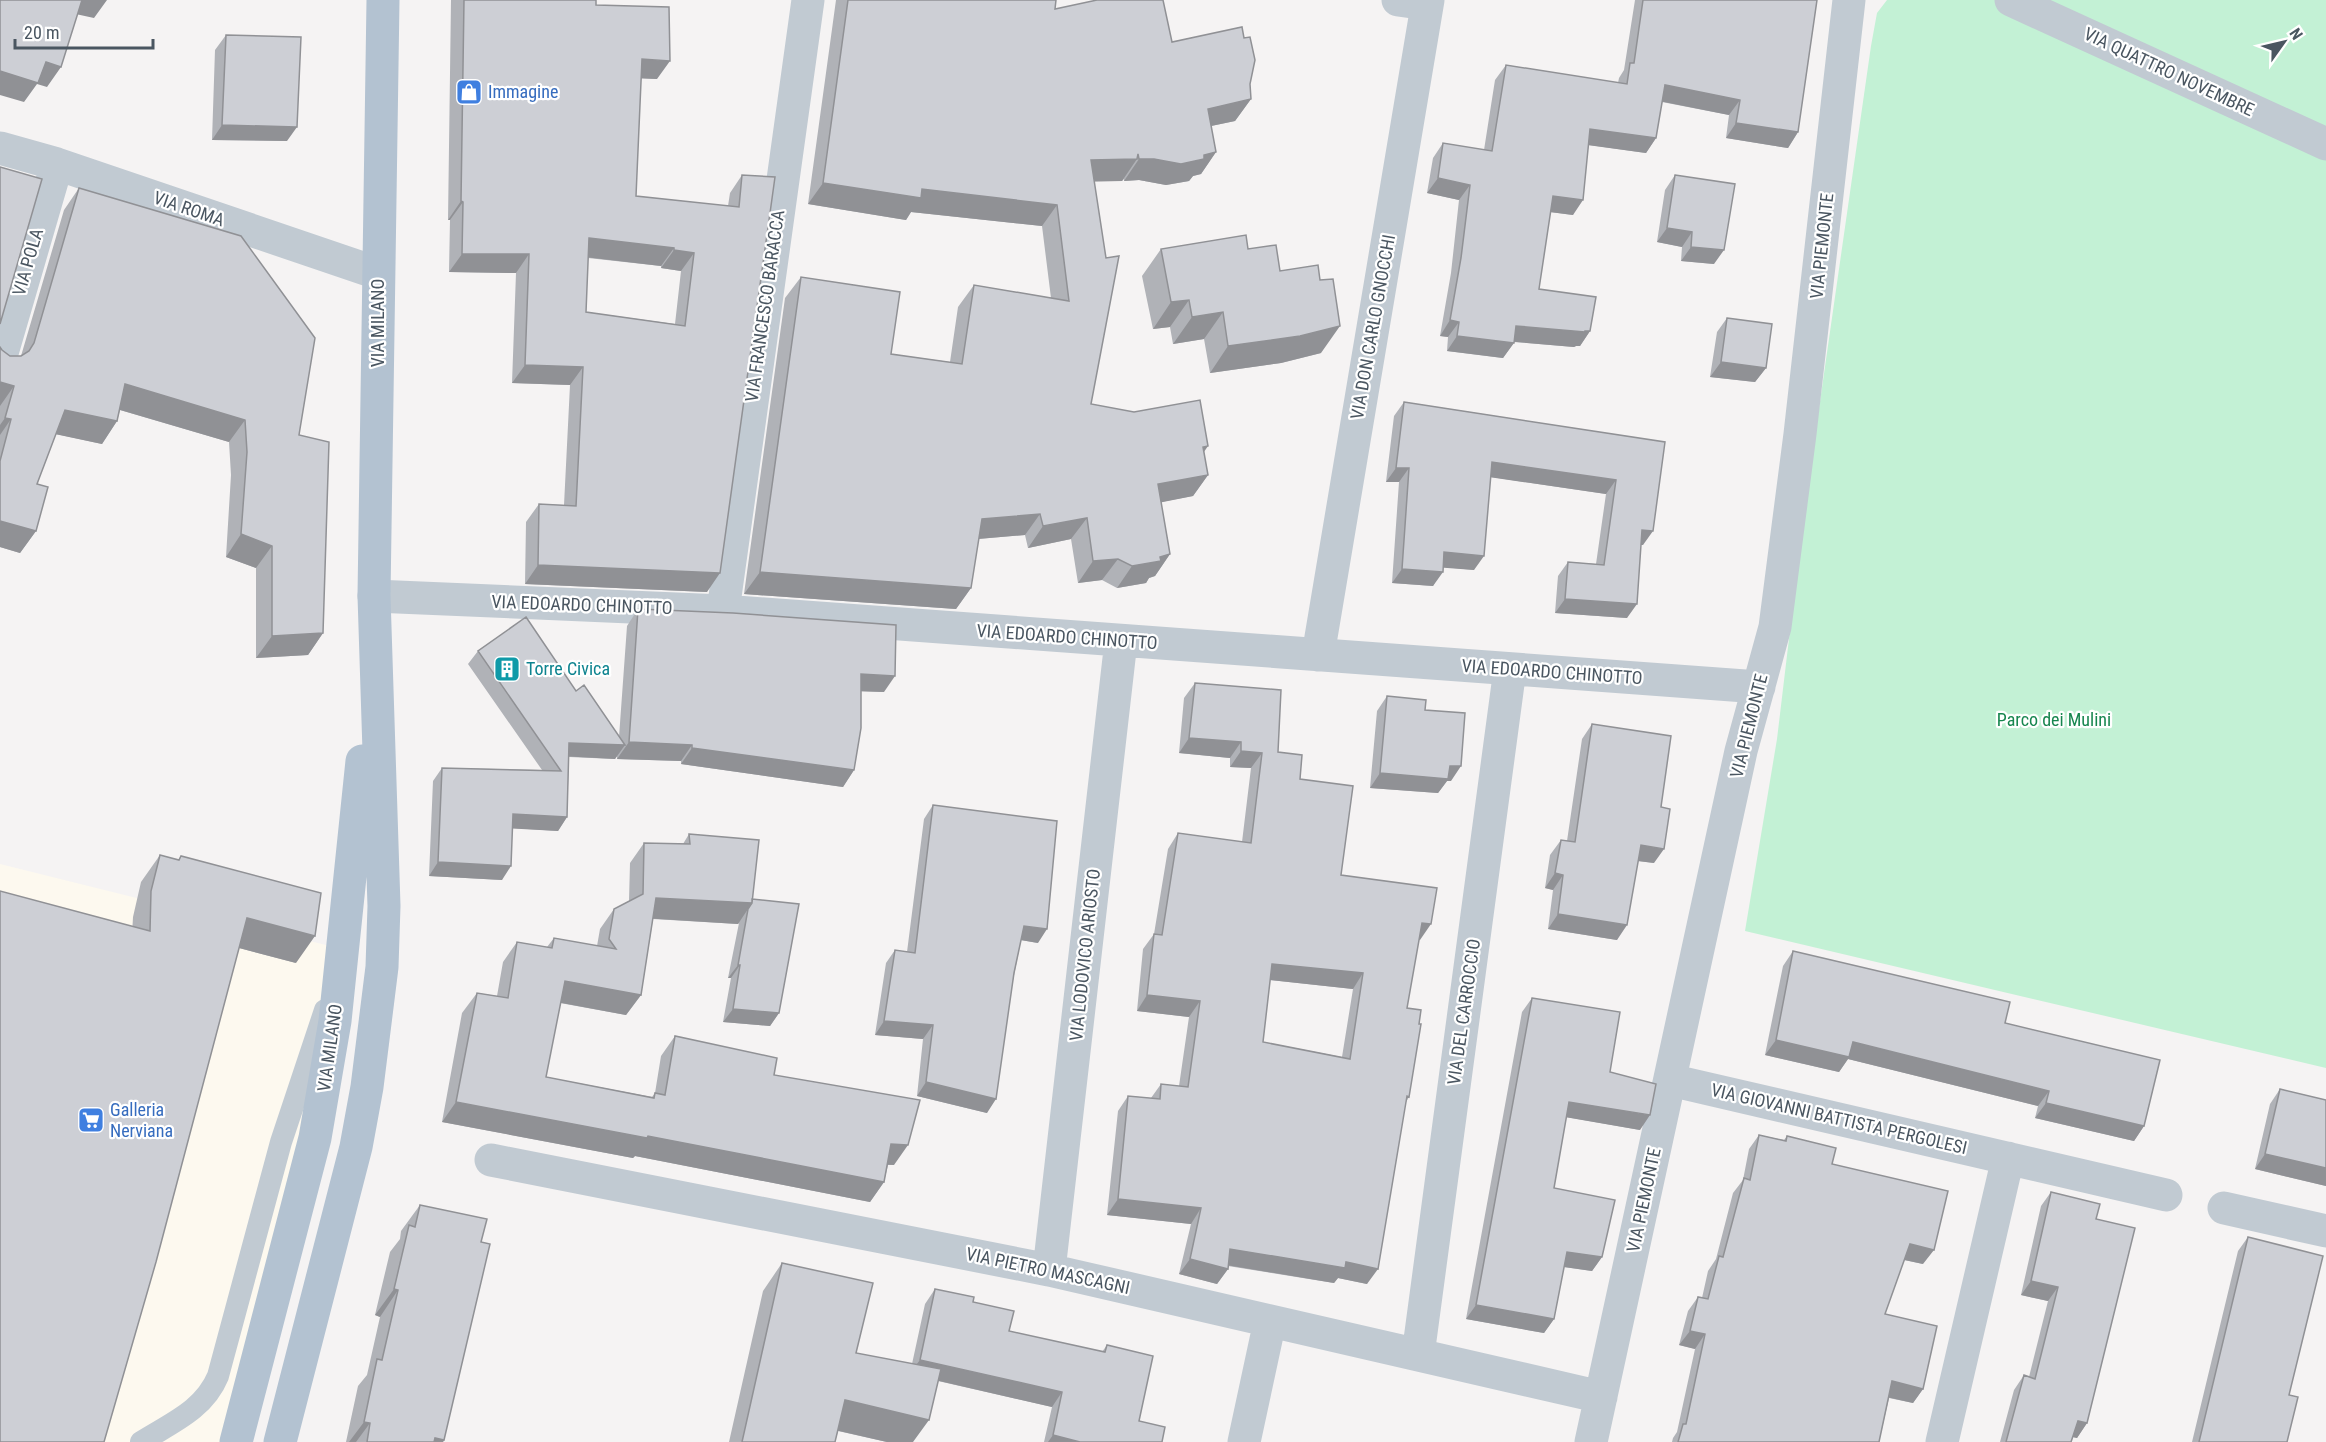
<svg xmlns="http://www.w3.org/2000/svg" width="2326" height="1442" font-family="'Roboto Condensed',sans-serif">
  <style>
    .commercial { fill: #fdf9ef }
    .green { fill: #c3f1d5 }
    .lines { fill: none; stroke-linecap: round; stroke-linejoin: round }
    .service { stroke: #c1cad2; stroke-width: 22 }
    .minor { stroke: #c1cad2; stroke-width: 33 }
    .primary { stroke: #b3c2d1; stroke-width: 33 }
    .wall { fill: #b0b2b7; fill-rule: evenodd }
    .shaded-wall { fill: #909195 }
    .building { fill: #cdcfd5; stroke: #909195; stroke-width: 1.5; fill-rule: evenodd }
    .labels { text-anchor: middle; stroke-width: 4.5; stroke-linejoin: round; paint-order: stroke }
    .street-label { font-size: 18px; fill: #4a5661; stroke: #fff }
    .shop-label { font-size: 18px; fill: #366cbe; stroke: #fff; text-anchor: start }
    .culture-label { font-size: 18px; fill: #0d838f; stroke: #fff; text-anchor: start }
    .park-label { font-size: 18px; fill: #17864f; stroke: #fff }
  </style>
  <rect width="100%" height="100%" fill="#f5f3f3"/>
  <path class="commercial" d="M0,864L342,949L236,1442H0Z"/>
  <path class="green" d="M1887,0H2326V1068L1745,931L1777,739L1804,513L1871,46L1877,13Z"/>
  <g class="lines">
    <path class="service" d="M141,1442C171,1423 204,1410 218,1376L281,1142L325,1010"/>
    <path class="minor" d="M1398,0L1427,4
      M2011,0L2326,144
      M0,148L57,164L377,273
      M0,360L57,164
      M374,596L723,611L1759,687
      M723,611L808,0
      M1318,655L1428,0
      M1670,1080L2166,1195
      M491,1160L1049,1270L1601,1397
      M2224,1208L2326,1231
      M1049,1270L1121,641
      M1418,1355L1510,669
      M1244,1442L1270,1321
      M1591,1442L1741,751L1775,627L1800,434L1849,0
      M1942,1442L2008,1158"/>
    <path class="primary" d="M236,1442L315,1138L335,1021L362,761
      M280,1442L356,1147L367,1087L382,967L384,906L374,596L383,0"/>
  </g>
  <path class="wall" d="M451,0H596V5L657,79L641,78L636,196L728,206L730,193L742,175L707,592L525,584L526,522L539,504L564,505L570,385L512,383L516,273L449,272L450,220H448ZM588,258L661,266V268L681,271L675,324L586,312Z
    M836,0H1056L1055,9L1172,42L1250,84L1251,99L1235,121L1211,126L1216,152L1201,174L1193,176L1189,181L1166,185L1139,180L1124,181V179L1122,181H1094L1091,404L1204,452L1208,475L1193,496L1161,502L1170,554L1155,576L1149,578L1146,583L1117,588L1102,580L1078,583L1071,539L1028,548L1025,535L978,539L971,588L956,609L744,594L785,298L801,277L891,354L950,362L958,307L974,285L1051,298L1042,226L911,212L906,220L808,204Z
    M1635,0H1817L1798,132L1788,148L1726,138L1729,115L1662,102L1656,138L1646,153L1589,145L1573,215L1550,212L1539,289L1590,331L1580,346H1576L1574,347L1514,342L1503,358L1447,351L1448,337L1440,336L1451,273L1459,200L1427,193L1433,158L1443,143L1484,150L1495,80L1506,65L1618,83L1619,78L1624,70Z
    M226,35L287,141L212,140L215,50Z
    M1675,175L1714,264L1681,261L1682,247L1657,242L1665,190Z
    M79,188L299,435L323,633L308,655L256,658V568L226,557L231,475L229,442L120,410L117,421L102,444L56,434L37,484L36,531L20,553L0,547V347L2,350L10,356H21L64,210Z
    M1161,249H1248L1321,353L1281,363L1210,373L1204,339L1173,344L1170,327L1153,329L1142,276Z
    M1727,318L1766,368L1755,382L1710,377L1717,332Z
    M1404,402L1665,442L1643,545H1641L1627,618L1555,613L1558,576L1568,562L1596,564L1606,494L1491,477L1474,570L1443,567L1433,586L1392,583L1399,482H1386L1394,416Z
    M638,609L884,692L861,691L854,770L843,787L681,764V761L617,759V756L615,759L569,757L567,817L558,831L512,828L502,880L429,876L433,781L442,768L542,770L468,664L478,651L576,691L619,737L627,626Z
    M1195,683L1278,752L1300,779L1341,875L1420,940L1419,939L1407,1008L1409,1097L1406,1102L1367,1284L1338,1278L1334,1283L1228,1266V1269L1217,1284L1179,1274L1191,1224L1107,1215L1118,1111L1128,1096L1151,1098L1161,1084L1179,1086L1189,1017L1137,1011L1143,949L1154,934L1168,849L1178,833L1242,842L1251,768L1230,767V758L1179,753L1184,698ZM1270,980L1353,989L1342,1057L1263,1042Z
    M1387,696L1425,710L1451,781H1447L1438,793L1370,788L1377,711Z
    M1592,724L1654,863L1638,861L1617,940L1548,929L1553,890L1545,888L1550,855L1561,840L1567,841L1582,739Z
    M933,805L1038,943L1021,940L987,1113L917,1096L923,1039L875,1035L886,963L895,950L907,952L924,819Z
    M689,834L752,899L779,1013L770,1026L723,1022L731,978H728L739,923L738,924L653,919L641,995L626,1015L560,1003L546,1077L652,1097L655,1093L661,1056L675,1036L774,1075L894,1165H888L884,1182L870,1202L635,1156L633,1158L442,1122L462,1013L477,993L497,996L503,962L517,942L547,947L554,938L597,946L600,929L614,909L629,901L630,863L644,843L683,844Z
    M160,855L178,860L181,856L296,963L239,948L104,1442L133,917L141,882Z
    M1793,951L2005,1023L2144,1126L2134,1141L2035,1118L2038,1106L1848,1059L1839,1072L1765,1055L1783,966Z
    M1532,998L1610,1072L1640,1130L1566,1117L1554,1188L1602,1257L1592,1271L1564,1267L1554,1319L1544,1333L1466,1319L1522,1012Z
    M2280,1089L2326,1100V1186L2255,1169L2270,1104Z
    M1759,1135L1784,1140L1787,1136L1832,1164L1923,1264L1904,1260L1885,1314L1923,1389L1913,1403L1889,1398L1879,1442H1672L1673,1438L1677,1432L1695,1349L1679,1345L1688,1311L1698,1297L1702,1298L1708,1271L1716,1259L1733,1193L1743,1180L1749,1149Z
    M2051,1192L2096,1219L2087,1423L2077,1438L2073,1437L2071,1442H2000L2014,1390L2024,1375L2029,1377L2048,1301L2021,1295L2041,1206Z
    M420,1205L481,1242L444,1440L443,1442H346L358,1386L367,1375L380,1317L375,1315L390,1252L400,1239L401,1231Z
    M2248,1237L2289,1395L2287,1442H2192L2238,1251Z
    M782,1263L856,1353L912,1364L925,1304L935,1289L973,1302L1009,1331L1102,1352L1107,1345L1139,1421L1162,1442H1044L1052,1407L938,1381L887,1442L838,1431L835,1442H729L763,1291Z"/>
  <path class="shaded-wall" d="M80,0H107L94,18L71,13Z
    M642,59L670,61L657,79L629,78Z
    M46,62L61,67L47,87L37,84L24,102L0,95V71Z
    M1665,85L1740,100L1729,115L1654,100Z
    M1251,99L1235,121L1192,130L1208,109Z
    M1736,123L1798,132L1788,148L1726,138Z
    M222,125L297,127L287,141L212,140Z
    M1590,129L1656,138L1646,153L1580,144Z
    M1216,152L1201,174L1193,176L1189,181L1166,185L1139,180L1124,181L1139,159L1204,155Z
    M1137,159L1122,181L1076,182L1091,160Z
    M1438,178L1470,185L1459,200L1427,193Z
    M823,183L922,189L1057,205L1042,226L911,212L906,220L808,204Z
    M1553,196L1583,200L1573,215L1542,211Z
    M461,201L463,202L450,220H448Z
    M1667,228L1692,232L1682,247L1657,242Z
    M589,238L674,248L661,266L576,256Z
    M1691,247L1724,250L1714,264L1681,261Z
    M674,250L694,253L681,271L661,268Z
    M462,254H529L516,273L449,272Z
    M1189,300L1170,327L1153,329L1171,302Z
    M1223,312L1204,339L1173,344L1192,317Z
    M1450,320L1459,322L1448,337L1440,336Z
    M1340,326L1321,353L1281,363L1210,373L1228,346Z
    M1516,326L1590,331L1580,346H1576L1574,347L1505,341Z
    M1457,336L1514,343L1503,358L1447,351Z
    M1721,362L1766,368L1755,382L1710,377Z
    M525,365L583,367L570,385L512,383Z
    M0,382L14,386L0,406Z
    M125,384L245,420L229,442L110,407Z
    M65,410L117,421L102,444L50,433Z
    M5,418L11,419L0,435V425Z
    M1208,446L1193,468L1203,447Z
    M1492,462L1616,480L1606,494L1482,476Z
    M1396,468H1409L1399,482H1386Z
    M1208,475L1193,496L1143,506L1158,484Z
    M1040,514L1025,535L966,540L982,519Z
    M1087,518L1071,539L1028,548L1043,526Z
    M0,521L36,531L20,553L0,547Z
    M1642,530L1653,531L1643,545L1632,544Z
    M241,534L272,546L256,568L226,557Z
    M1444,552L1484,556L1474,570L1434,567Z
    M1170,554L1155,576L1149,578L1146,583L1117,588L1132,566Z
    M1118,559L1102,580L1078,583L1093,561Z
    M538,565L720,573L707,592L525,584Z
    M1402,569L1443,572L1433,586L1392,583Z
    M760,572L971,588L956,609L744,594Z
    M1565,599L1637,604L1627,618L1555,613Z
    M323,633L308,655L256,658L272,636Z
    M861,674L895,676L884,692L850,691Z
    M1189,738L1241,742L1230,758L1179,753Z
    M629,742L692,745L681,761L617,759Z
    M569,743L625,745L615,759L560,756Z
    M692,748L854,770L843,787L681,764Z
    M1241,751L1262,753L1251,768L1230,767Z
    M1450,766H1461L1451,781H1447L1438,793L1370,788L1380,773Z
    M513,814L567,817L558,831L503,828Z
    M1641,845L1664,849L1654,863L1630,860Z
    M438,862L511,866L502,880L429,876Z
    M1555,873L1563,875L1553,890L1545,888Z
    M656,898L752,903L738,924L642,918Z
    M1558,914L1627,925L1617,940L1548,929Z
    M247,918L315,936L296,963L228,945Z
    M1422,923L1431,924L1420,940L1411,938Z
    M1024,926L1047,929L1038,943L1014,939Z
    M1272,964L1363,973L1353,989L1262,979Z
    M738,965H740L731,978H728Z
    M565,981L641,995L626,1015L551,1001Z
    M1147,995L1200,1001L1189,1017L1137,1011Z
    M733,1009L779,1013L770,1026L723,1022Z
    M884,1021L933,1025L923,1039L875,1035Z
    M1776,1040L1853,1042L2049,1091L2038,1106L1848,1059L1839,1072L1765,1055Z
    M926,1082L996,1099L987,1113L917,1096Z
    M456,1102L648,1136L884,1182L870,1202L635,1156L633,1158L442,1122Z
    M1569,1102L1650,1115L1640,1130L1559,1116Z
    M2046,1103L2144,1126L2134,1141L2035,1118Z
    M891,1144L908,1145L894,1165L877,1164Z
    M2265,1154L2326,1168V1186L2255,1169Z
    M1118,1199L1201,1208L1191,1224L1107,1215Z
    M1910,1244L1934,1250L1923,1264L1900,1259Z
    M1230,1249L1346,1262L1378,1269L1367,1284L1338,1278L1334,1283L1220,1264Z
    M1567,1252L1602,1257L1592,1271L1557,1266Z
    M1190,1259L1228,1269L1217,1284L1179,1274Z
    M2031,1281L2058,1287L2048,1301L2021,1295Z
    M394,1289L398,1290L380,1317L375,1315Z
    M1476,1305L1554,1319L1544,1333L1466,1319Z
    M1690,1331L1705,1334L1695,1349L1679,1345Z
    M920,1360L1062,1392L1052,1407L909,1374Z
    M1892,1381L1923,1389L1913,1403L1882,1396Z
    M845,1400L929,1420L913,1442H887L826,1428Z
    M2078,1421L2087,1423L2077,1438L2068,1436Z
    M364,1422L370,1423L356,1442H349Z
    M1053,1435L1080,1442H1048Z
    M435,1438L444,1440L443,1442H432Z"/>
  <path class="building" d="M0,0H82L61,67L46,62L38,83L0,71Z
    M464,0H596V5L669,7L670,61L642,59L636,196L739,207L742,175L775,177L720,573L538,565L539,504L576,506L583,367L525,365L529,254H462L463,202L461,201ZM589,238L674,248V250L694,253L685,326L586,312Z
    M848,0H1056L1055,9L1097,0H1163L1172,42L1242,27L1244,38L1250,37L1255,60L1250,84L1251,99L1208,109L1216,152L1204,155V159L1181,164L1154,159H1139L1138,154L1137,159L1091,160L1106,258L1119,256L1091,404L1134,412L1200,400L1208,446L1203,447L1208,475L1158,484L1170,554L1160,557L1161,561L1132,566L1118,559L1093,561L1087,518L1043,526L1040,514L982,519L971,588L760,572L801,277L900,292L891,354L962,364L974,285L1069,301L1057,205L922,189L921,198L823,183Z
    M1643,0H1817L1798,132L1736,123L1740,100L1665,85L1656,138L1590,129L1583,200L1553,196L1539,289L1596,297L1590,331H1585V332L1516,326L1514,343L1457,336L1459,322L1450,320L1461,258L1470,185L1438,178L1443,143L1492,151L1506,65L1627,84L1630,63H1634Z
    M226,35L301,37L297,127L222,125Z
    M0,167L42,179L0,324Z
    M1675,175L1735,184L1724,250L1691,247L1692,232L1667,228Z
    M79,188L241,236L315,338L299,435L329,442L323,633L272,636V546L241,534L247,452L245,420L125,384L117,421L65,410L37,484L48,487L36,531L0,521V461L11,419L5,418L14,386L0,382V347L2,350L10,356H21L29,351L34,343Z
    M1246,235L1248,249L1276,245L1280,271L1318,265L1320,280L1333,279L1340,326L1300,336L1228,346L1223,312L1192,317L1189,300L1171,302L1161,249Z
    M1727,318L1772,324L1766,368L1721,362Z
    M1404,402L1665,442L1653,531L1642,530L1637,604L1565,599L1568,562L1604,565L1616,480L1492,462L1484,556L1444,552L1443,572L1402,569L1409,468H1396Z
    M638,609L733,613L896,625L895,676L861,674V728L854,770L692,748V745L629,742Z
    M526,617L576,691L584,685L625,745L569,743L567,817L513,814L511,866L438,862L442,768L561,771L478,651Z
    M1195,683L1281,690L1278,752L1302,755L1300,779L1353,786L1341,875L1437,888L1431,924L1422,923L1407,1008L1421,1010L1419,1024H1421L1409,1097L1407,1096L1378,1269L1346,1262L1345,1268L1230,1249L1228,1269L1190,1259L1201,1208L1118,1199L1128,1096L1160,1099L1161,1084L1188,1087L1200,1001L1147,995L1154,934L1162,935L1178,833L1251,843L1262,753L1241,751V742L1189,738ZM1272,964L1363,973L1350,1059L1263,1042Z
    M1387,696L1426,700L1425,710L1465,713L1461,766H1450L1448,779L1380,773Z
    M1592,724L1671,736L1661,807L1670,809L1664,849L1641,845L1627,925L1558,914L1563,875L1555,873L1561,840L1575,842Z
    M933,805L1057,821L1047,929L1024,926L1014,973L996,1099L926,1082L933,1025L884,1021L895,950L915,953Z
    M689,834L759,840L752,903L656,898L641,995L565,981L546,1077L654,1098L655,1093L665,1095L675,1036L777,1058L774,1075L920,1100L908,1145L891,1144L884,1182L648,1136L647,1138L456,1102L477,993L508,998L517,942L552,948L554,938L616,949L609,939L614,909L643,894L644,843L690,844Z
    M160,855L179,860L181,856L321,893L315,936L247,918L156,1262L104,1442H0V891L150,931L151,891Z
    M752,899L799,904L779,1013L733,1009L740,965H738L748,909L752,903Z
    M1793,951L2010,1002L2005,1023L2160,1060L2144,1126L2046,1103L2049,1091L1853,1042L1849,1057L1776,1040Z
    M1532,998L1620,1012L1610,1072L1656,1084L1650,1115L1569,1102L1554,1188L1615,1200L1602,1257L1567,1252L1554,1319L1476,1305Z
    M2280,1089L2326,1100V1168L2265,1154Z
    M1759,1135L1786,1141L1787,1136L1836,1148L1832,1164L1948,1191L1934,1250L1910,1244L1885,1314L1937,1326L1923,1389L1892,1381L1879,1442H1678L1683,1424H1686L1705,1334L1690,1331L1698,1297L1708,1299L1719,1256L1723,1257L1744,1178L1750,1180Z
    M2051,1192L2100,1204L2096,1219L2135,1228L2087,1423L2078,1421L2071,1442H2006L2024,1375L2035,1379L2058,1287L2031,1281Z
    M420,1205L487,1219L481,1242L490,1244L444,1440L435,1438L434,1442H367L370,1423L364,1422L377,1359L382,1360L398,1290L394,1289L409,1225L415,1227Z
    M2248,1237L2323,1256L2289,1395L2298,1397L2287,1442H2199Z
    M782,1263L873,1283L856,1353L941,1369L929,1420L845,1400L835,1442H742Z
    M935,1289L974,1297L973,1302L1014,1311L1009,1331L1105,1352L1107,1345L1153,1356L1139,1421L1165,1427L1162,1442H1080L1053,1435L1062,1392L920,1360Z"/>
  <defs>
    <symbol id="shop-square" viewBox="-11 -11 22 22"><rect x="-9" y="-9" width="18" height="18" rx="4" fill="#3f7fe0" stroke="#fff"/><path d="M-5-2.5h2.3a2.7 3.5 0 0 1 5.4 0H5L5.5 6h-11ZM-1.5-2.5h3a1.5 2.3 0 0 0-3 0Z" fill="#fff"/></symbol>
    <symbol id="building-square" viewBox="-11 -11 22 22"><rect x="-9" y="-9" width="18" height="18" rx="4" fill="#0f9aa8" stroke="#fff"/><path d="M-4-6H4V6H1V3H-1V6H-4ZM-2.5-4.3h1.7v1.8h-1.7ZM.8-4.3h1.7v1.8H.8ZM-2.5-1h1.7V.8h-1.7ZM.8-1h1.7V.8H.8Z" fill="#fff"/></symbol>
    <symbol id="supermarket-square" viewBox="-11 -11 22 22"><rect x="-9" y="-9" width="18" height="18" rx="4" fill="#3f7fe0" stroke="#fff"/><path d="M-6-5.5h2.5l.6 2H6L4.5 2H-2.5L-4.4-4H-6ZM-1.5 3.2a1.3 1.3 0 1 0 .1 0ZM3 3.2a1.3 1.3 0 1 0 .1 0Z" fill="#fff"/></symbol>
  </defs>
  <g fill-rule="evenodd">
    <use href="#shop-square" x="454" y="77" width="30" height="30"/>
    <use href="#building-square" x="492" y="654" width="30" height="30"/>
    <use href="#supermarket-square" x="76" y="1105" width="30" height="30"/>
  </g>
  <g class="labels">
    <g class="street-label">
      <text transform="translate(2169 72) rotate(25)" y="6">VIA QUATTRO NOVEMBRE</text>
      <text transform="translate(189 209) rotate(19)" y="6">VIA ROMA</text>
      <text transform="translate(1822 246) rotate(-84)" y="6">VIA PIEMONTE</text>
      <text transform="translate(28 262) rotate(-74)" y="6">VIA POLA</text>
      <text transform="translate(765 306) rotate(-82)" y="6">VIA FRANCESCO BARACCA</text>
      <text transform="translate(378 323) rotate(-90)" y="6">VIA MILANO</text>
      <text transform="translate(1373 327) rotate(-80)" y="6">VIA DON CARLO GNOCCHI</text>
      <text transform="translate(582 605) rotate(2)" y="6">VIA EDOARDO CHINOTTO</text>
      <text transform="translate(1067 637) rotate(4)" y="6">VIA EDOARDO CHINOTTO</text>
      <text transform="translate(1552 672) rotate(4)" y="6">VIA EDOARDO CHINOTTO</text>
      <text transform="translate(1749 726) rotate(-76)" y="6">VIA PIEMONTE</text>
      <text transform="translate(1085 955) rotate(-84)" y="6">VIA LODOVICO ARIOSTO</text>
      <text transform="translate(1464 1012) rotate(-82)" y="6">VIA DEL CARROCCIO</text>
      <text transform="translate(330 1048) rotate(-82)" y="6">VIA MILANO</text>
      <text transform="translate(1839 1119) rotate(13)" y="6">VIA GIOVANNI BATTISTA PERGOLESI</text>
      <text transform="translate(1644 1200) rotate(-78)" y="6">VIA PIEMONTE</text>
      <text transform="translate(1048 1271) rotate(12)" y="6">VIA PIETRO MASCAGNI</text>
    </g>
    <g class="shop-label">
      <text x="488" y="98">Immagine</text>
      <text x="110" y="1116">Galleria<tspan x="110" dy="21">Nerviana</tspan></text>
    </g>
    <g class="culture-label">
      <text x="526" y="675">Torre Civica</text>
    </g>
    <g class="park-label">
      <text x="2054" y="726">Parco dei Mulini</text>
    </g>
  </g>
  <g transform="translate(2284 42) rotate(56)" stroke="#ffffff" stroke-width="4.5" paint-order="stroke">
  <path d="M0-4.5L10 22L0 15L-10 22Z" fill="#4a5661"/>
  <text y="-9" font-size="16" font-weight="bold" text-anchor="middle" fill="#4a5661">N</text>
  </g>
  <path d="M15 39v9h138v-9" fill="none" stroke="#4a5661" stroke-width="3"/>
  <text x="24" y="39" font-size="18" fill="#4a5661" stroke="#ffffff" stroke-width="4.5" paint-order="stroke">20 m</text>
</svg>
